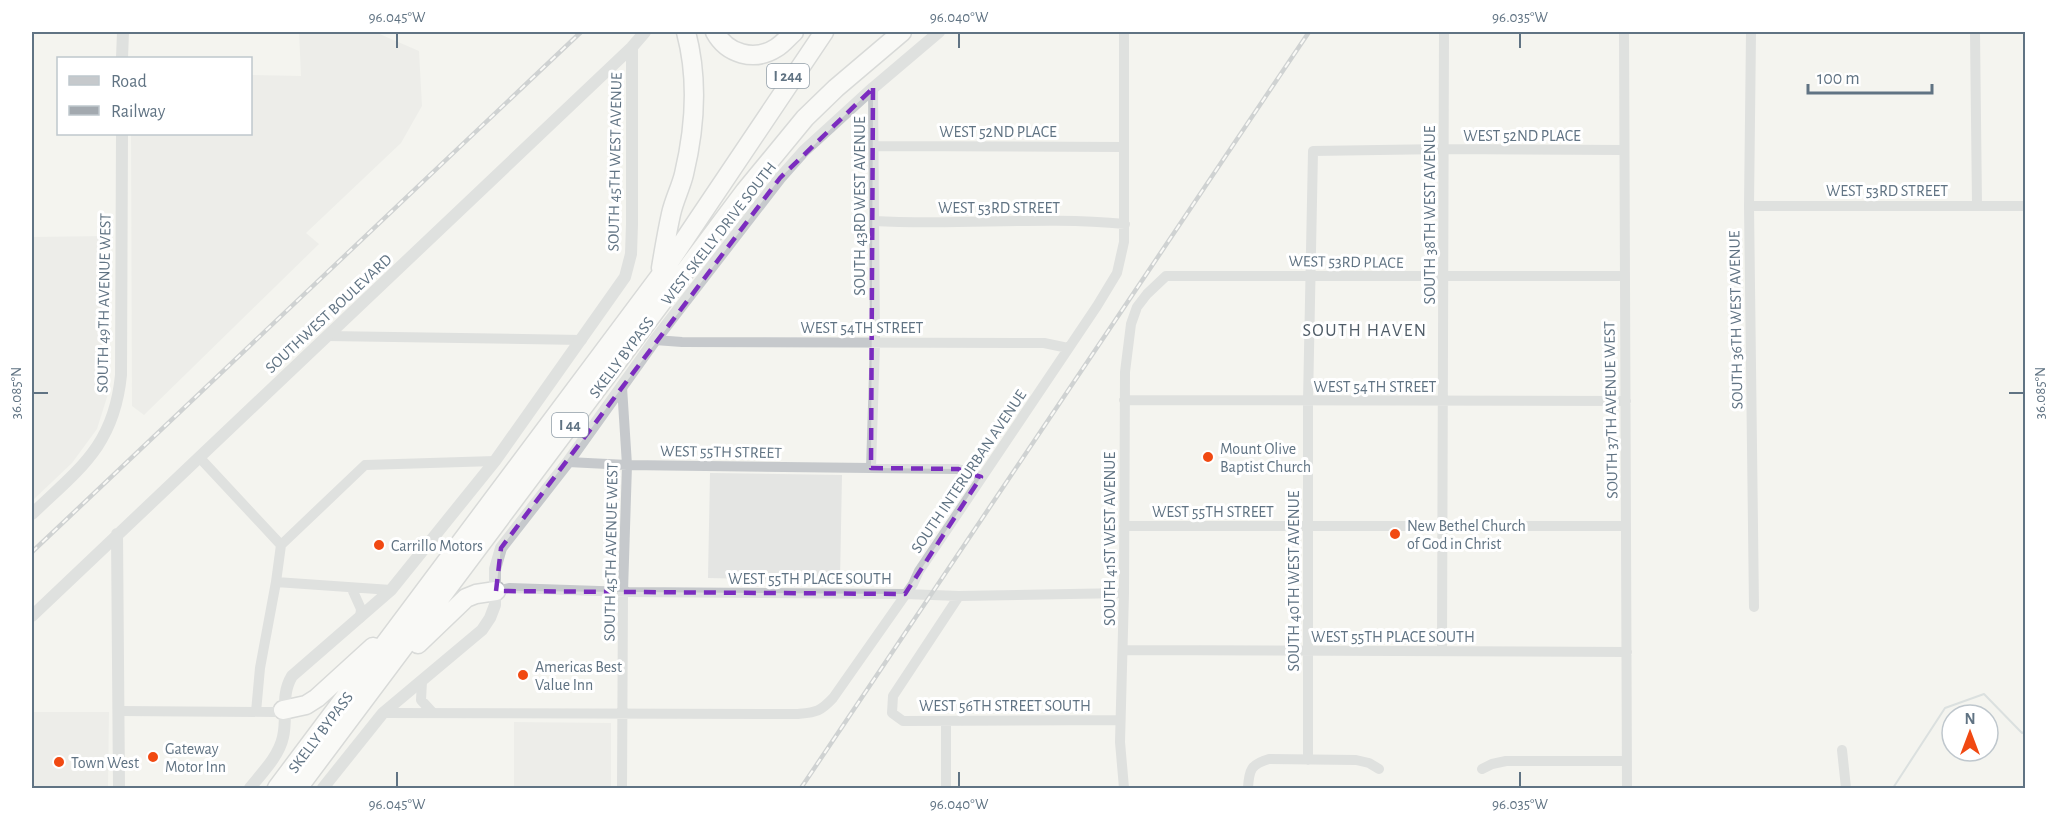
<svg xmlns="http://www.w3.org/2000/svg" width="2057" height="820" font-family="'Alegreya Sans',sans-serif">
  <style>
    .built { fill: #e4e5e3 }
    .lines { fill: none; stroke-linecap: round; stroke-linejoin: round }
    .stream { stroke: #bcc8cd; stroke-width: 2 }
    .motorway-casing { stroke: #b7babd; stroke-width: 21 }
    .minor { stroke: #c6c9cc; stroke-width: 10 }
    .tertiary { stroke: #c6c9cc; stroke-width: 12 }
    .motorway { stroke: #fff; stroke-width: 18 }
    .rail-casing { stroke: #a3a9af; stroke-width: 4.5 }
    .rail { stroke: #fff; stroke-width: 2; stroke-dasharray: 7; stroke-linecap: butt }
    .marked { fill: none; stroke: #7b2cbf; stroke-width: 4.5; stroke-dasharray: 12 8; stroke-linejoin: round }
    .ticks { fill: none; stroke: #607383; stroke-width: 2 }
    .poi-dot { fill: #f14912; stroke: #fff; stroke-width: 2 }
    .labels { text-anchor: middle; stroke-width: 6; stroke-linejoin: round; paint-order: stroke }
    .shield { fill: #fff; stroke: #909da8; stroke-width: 1.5 }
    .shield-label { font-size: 15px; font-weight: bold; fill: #607383 }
    .street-label { font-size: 16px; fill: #607383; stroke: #fff }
    .poi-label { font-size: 16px; fill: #607383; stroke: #fff; text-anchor: start }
    .neighbourhood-label { font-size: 18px; letter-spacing: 1.5px; fill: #4f5c67; stroke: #fff }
    .neatline { fill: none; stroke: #607383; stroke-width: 2 }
    .ticks-label { font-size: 15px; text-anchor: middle; fill: #607383 }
  </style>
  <rect width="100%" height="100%" fill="#f4f4ef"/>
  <path class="built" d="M299,32H375L419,51L422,106L401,143L306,233L319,244L144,415L132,406L131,134H250L251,75L301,76Z
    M105,236L108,394L97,429L72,463L32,501V237Z
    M710,473L842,475L840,581L708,578Z
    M32,712H109L108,788H32Z
    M514,722L611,723V788H514Z"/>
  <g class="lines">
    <path class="stream" d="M1893,788L1945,708L1984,694L2022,733L2026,731"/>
    <defs>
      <path id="motorway" d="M715,32C727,54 754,62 776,48C783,44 788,37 794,32
        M661,268C664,250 667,232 671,214C674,200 681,187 684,174C695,128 698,77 686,32
        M418,644L466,598L476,594L496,591
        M283,710L306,705L317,698L373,647
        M277,788L660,276L824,32
        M298,788L745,191L805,118L836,88L902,32"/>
    </defs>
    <use href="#motorway" class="motorway-casing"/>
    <path class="minor" d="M1624,32L1627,788
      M1751,32L1749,206L1754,607
      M1975,32L1977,205
      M874,146L1123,147
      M1749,206H2026
      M874,221C957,226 1042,216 1125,224
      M327,336L582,340
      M655,340L682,342L1044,343L1068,348
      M1124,400L1626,401
      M199,457L281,545
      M568,462L627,465L958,469L971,472L981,477
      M871,468L875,342L873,88
      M1124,526H1626
      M276,582L391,590
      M352,589L361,609L360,618
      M496,591L510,588L629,592L905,594L959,596L1124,593
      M959,596L893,696L892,713L903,721L1120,720
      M1123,650L1627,652
      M1442,650L1444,32
      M422,681L421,700L433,713
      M120,711L274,712L283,710
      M256,712L260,668L276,582L281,545L365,465L495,461
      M383,713L798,714C816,712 820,712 833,698L913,584L919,571L1097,306L1117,273L1124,242V32
      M1842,750L1846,788
      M1308,760V401L1313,151L1444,149L1624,150
      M1482,769L1492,764L1506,761H1627
      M622,788L623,591L627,465L622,387
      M946,788V721
      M1124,788L1120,742L1124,593L1125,372L1131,324L1137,307L1147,294L1166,276H1624
      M1248,788C1249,770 1251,764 1269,759L1356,760L1369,763L1379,769"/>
    <path class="tertiary" d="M122,58L123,32
      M32,514C79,469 114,446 121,375L122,134
      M117,534L119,788
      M32,616L632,47L645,32
      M250,788C262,773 279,756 283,737C288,716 280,696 292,676L391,590L495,461L625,277L631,254L632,224V47
      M323,788L383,713L482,630L490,618L495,605V569L501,548L568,462L655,340L780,178L804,151L873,88L939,32"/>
    <use href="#motorway" class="motorway"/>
    <defs>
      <path id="rail" d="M32,552L581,32
        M801,788L1309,32"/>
    </defs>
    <use href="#rail" class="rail-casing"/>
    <use href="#rail" class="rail"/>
  </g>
  <path d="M0 0H2057V820H0ZM873,88L871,468L958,469L981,477L905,594L496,591L501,548L780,178Z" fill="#f4f4ef" fill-opacity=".55" fill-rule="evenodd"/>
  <path class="marked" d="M873,88L871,468L958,469L981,477L905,594L496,591L501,548L780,178Z"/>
  <path class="ticks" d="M397,33V48M959,33V48M1520,33V48M33,393H48M2009,393H2024M397,772V787M959,772V787M1520,772V787"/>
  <g class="poi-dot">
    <circle cx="1208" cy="457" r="6"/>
    <circle cx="1395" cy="534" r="6"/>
    <circle cx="379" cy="545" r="6"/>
    <circle cx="523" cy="675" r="6"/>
    <circle cx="153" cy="757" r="6"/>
    <circle cx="59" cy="762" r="6"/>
  </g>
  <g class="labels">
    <g class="shield">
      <rect x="767" y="64" width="42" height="24" rx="4.5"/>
      <rect x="552" y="413" width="36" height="24" rx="4.5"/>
    </g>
    <g class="shield-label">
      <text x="788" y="81">I 244</text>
      <text x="570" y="430">I 44</text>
    </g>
    <g class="street-label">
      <text x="998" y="137">WEST 52ND PLACE</text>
      <text x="1522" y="141">WEST 52ND PLACE</text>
      <text transform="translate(614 162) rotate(-89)" y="6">SOUTH 45TH WEST AVENUE</text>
      <text x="1887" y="196">WEST 53RD STREET</text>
      <text transform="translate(859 206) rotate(-90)" y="6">SOUTH 43RD WEST AVENUE</text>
      <text x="999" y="213">WEST 53RD STREET</text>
      <text transform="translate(1429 215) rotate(-90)" y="6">SOUTH 38TH WEST AVENUE</text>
      <text transform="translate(718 233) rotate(-52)" y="6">WEST SKELLY DRIVE SOUTH</text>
      <text transform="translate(1346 261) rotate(1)" y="6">WEST 53RD PLACE</text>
      <text transform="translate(103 303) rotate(-89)" y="6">SOUTH 49TH AVENUE WEST</text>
      <text transform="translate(328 313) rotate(-43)" y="6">SOUTHWEST BOULEVARD</text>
      <text transform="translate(1735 320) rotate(-91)" y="6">SOUTH 36TH WEST AVENUE</text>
      <text x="862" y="333">WEST 54TH STREET</text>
      <text transform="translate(621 357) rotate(-53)" y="6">SKELLY BYPASS</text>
      <text x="1375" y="392">WEST 54TH STREET</text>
      <text transform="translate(1610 410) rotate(-91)" y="6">SOUTH 37TH AVENUE WEST</text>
      <text transform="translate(721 451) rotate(1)" y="6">WEST 55TH STREET</text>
      <text transform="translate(968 471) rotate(-56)" y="6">SOUTH INTERURBAN AVENUE</text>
      <text x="1213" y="517">WEST 55TH STREET</text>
      <text transform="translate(1109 539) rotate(-90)" y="6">SOUTH 41ST WEST AVENUE</text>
      <text transform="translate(610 552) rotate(-89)" y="6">SOUTH 45TH AVENUE WEST</text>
      <text x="810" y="584">WEST 55TH PLACE SOUTH</text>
      <text transform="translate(1293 581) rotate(-90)" y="6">SOUTH 40TH WEST AVENUE</text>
      <text x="1393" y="642">WEST 55TH PLACE SOUTH</text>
      <text x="1005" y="711">WEST 56TH STREET SOUTH</text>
      <text transform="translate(320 732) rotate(-53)" y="6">SKELLY BYPASS</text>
    </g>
    <g class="poi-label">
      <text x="1220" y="454">Mount Olive<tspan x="1220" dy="18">Baptist Church</tspan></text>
      <text x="1407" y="531">New Bethel Church<tspan x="1407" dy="18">of God in Christ</tspan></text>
      <text x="391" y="551">Carrillo Motors</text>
      <text x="535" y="672">Americas Best<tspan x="535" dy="18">Value Inn</tspan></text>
      <text x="165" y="754">Gateway<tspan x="165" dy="18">Motor Inn</tspan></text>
      <text x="71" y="768">Town West</text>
    </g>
    <g class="neighbourhood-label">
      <text x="1365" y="336">SOUTH HAVEN</text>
    </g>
  </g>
  <rect width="2057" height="820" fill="none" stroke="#ffffff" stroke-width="66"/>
  <rect x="57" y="57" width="195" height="78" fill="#ffffff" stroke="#bfc7cd" stroke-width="1.5"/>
  <rect x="69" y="76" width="30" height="9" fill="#c6c9cc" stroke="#bfc7cd" stroke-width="1.5"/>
  <text x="111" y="87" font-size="18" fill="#607383">Road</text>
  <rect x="69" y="106" width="30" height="9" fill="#a3a9af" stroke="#bfc7cd" stroke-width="1.5"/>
  <text x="111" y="117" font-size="18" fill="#607383">Railway</text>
  <g transform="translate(1970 733)"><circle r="28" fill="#ffffff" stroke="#bfc7cd" stroke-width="1.5"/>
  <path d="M0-4.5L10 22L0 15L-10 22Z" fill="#f14912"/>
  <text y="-9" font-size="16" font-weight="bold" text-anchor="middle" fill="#607383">N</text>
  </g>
  <path d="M1808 84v9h124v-9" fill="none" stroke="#607383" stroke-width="3"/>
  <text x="1817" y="84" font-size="18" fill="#607383" stroke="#ffffff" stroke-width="4.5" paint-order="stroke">100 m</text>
  <rect x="33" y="33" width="1991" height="754" class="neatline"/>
  <g class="ticks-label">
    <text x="397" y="22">96.045°W</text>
    <text x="959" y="22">96.040°W</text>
    <text x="1520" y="22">96.035°W</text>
    <text transform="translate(16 393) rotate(-90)" y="5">36.085°N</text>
    <text transform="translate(2040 393) rotate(-90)" y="5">36.085°N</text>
    <text x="397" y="809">96.045°W</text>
    <text x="959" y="809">96.040°W</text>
    <text x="1520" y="809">96.035°W</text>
  </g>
</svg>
